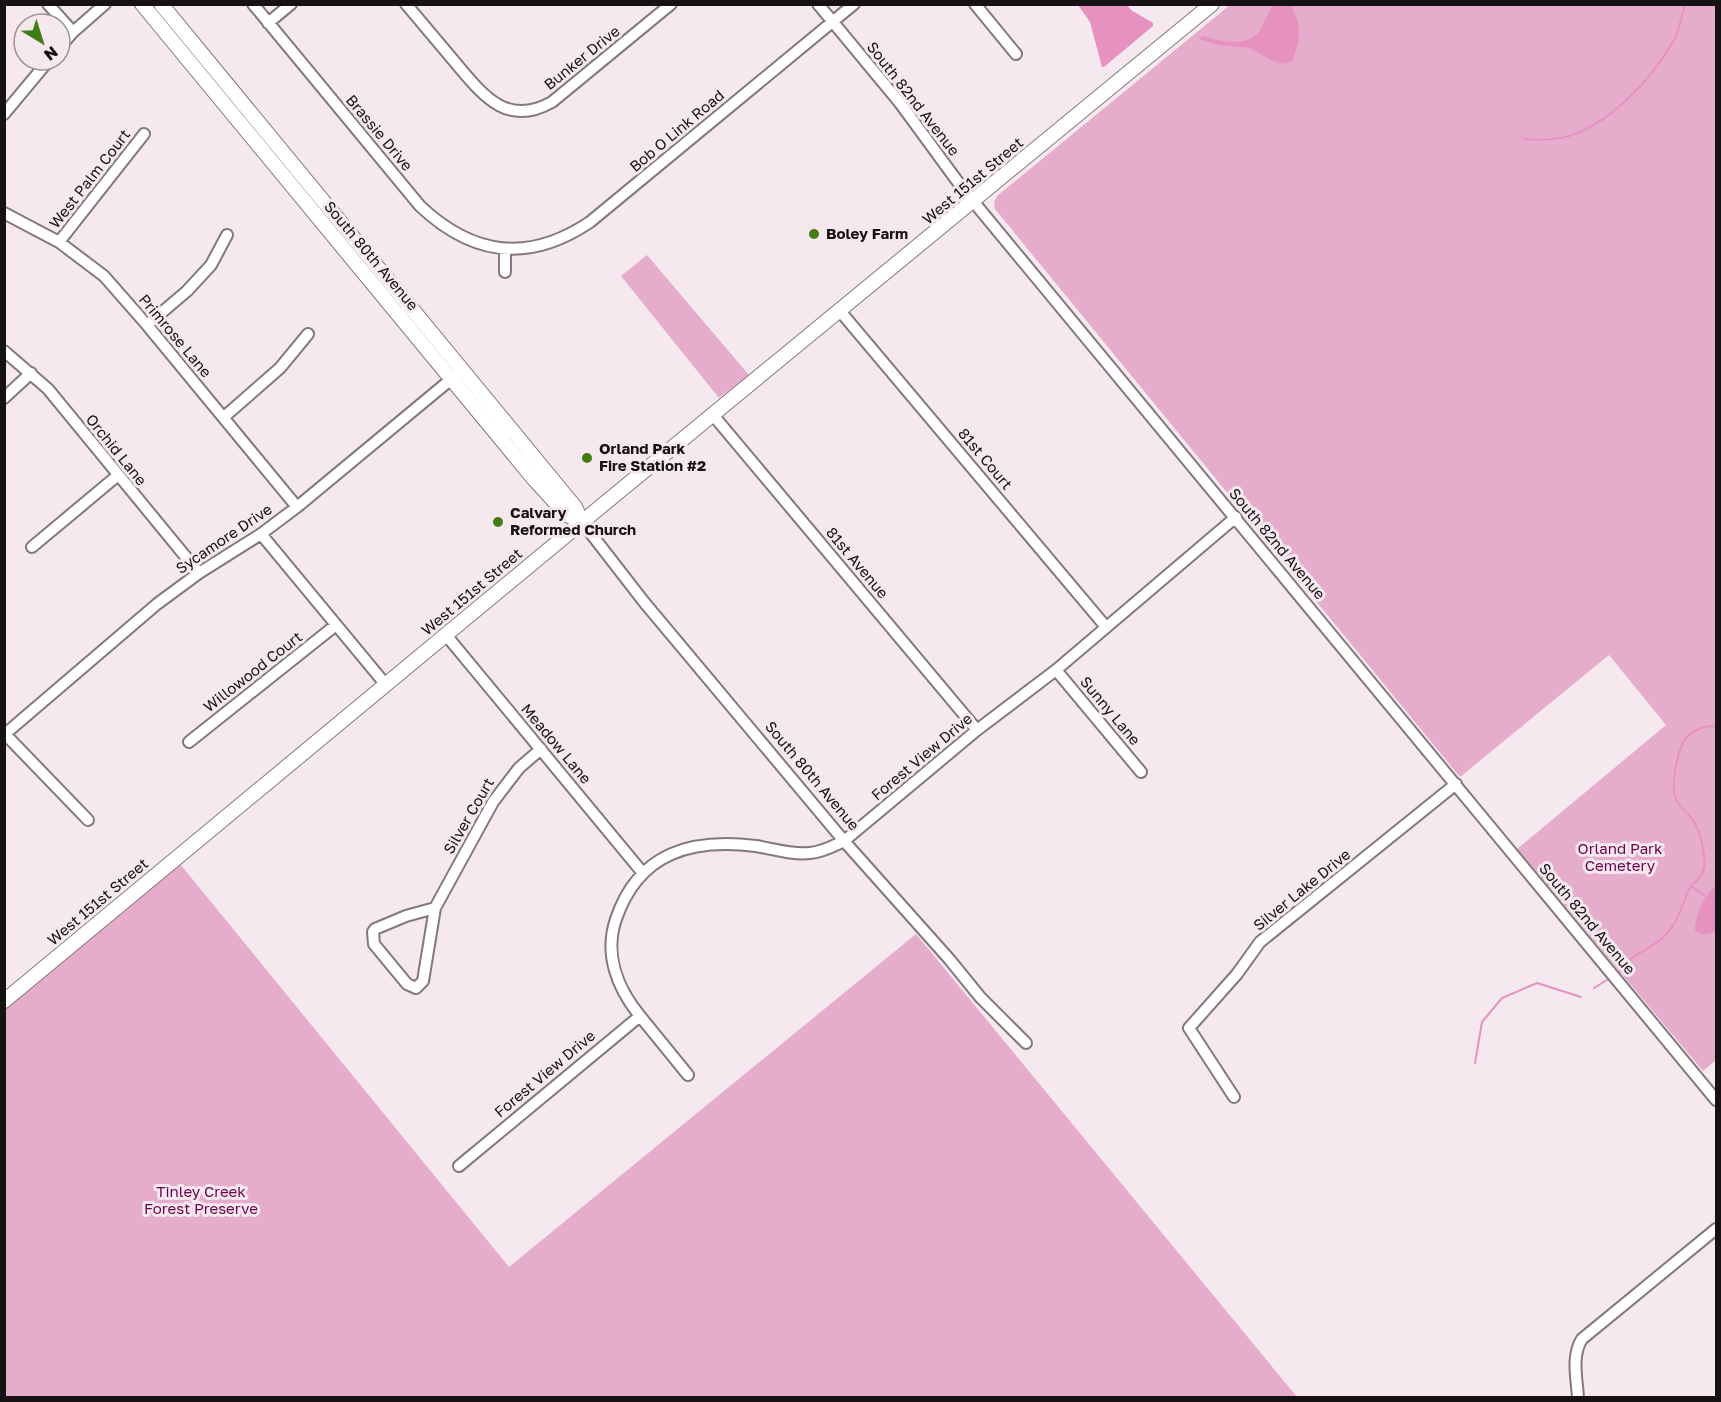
<svg xmlns="http://www.w3.org/2000/svg" width="1721" height="1402" font-family="'Golos Text',sans-serif">
  <style>
    .green { fill: #e6accb }
    .water { fill: #e791c1 }
    .lines { fill: none; stroke-linecap: round; stroke-linejoin: round }
    .stream { stroke: #e791c1; stroke-width: 2 }
    .street-casing { stroke: #83787e; stroke-width: 14 }
    .secondary-casing { stroke: #83787e; stroke-width: 16 }
    .street { stroke: #fff; stroke-width: 10 }
    .secondary { stroke: #fff; stroke-width: 14 }
    .poi-dot { fill: #417c17; stroke: #f5e8ef; stroke-width: 2 }
    .labels { text-anchor: middle; stroke-width: 6; stroke-linejoin: round; paint-order: stroke }
    .street-label { font-size: 15px; fill: #161214; stroke: #f5e8ef }
    .poi-label { font-size: 15px; font-weight: bold; fill: #161214; stroke: #f5e8ef; text-anchor: start }
    .park-label { font-size: 15px; fill: #6d024d; stroke: #f5e8ef }
  </style>
  <rect width="100%" height="100%" fill="#f5e8ef"/>
  <path class="green" d="M1230,5H1716V1060L1703,1071L1517,849L1666,725L1609,655L1460,777L995,209L994,202L997,196Z
    M647,255L749,375L719,398L621,276Z
    M180,864L509,1267L916,934L1297,1397L5,1398V1008Z"/>
  <path class="water" d="M1274,4L1291,5C1302,26 1301,39 1292,61L1283,64L1273,61L1249,48L1219,45L1199,39L1202,36C1219,41 1247,49 1260,30C1265,22 1268,12 1274,4Z
    M1078,5H1127L1131,10L1153,23V26L1104,67H1102L1090,22Z
    M1716,886V931C1709,934 1701,937 1695,930C1695,916 1705,894 1716,886Z"/>
  <g class="lines">
    <path class="stream" d="M1524,139C1536,140 1549,140 1561,138C1606,129 1652,79 1674,40C1679,30 1682,16 1685,4
      M1691,886L1708,898
      M1618,973C1634,951 1644,954 1661,939C1677,926 1681,909 1688,891C1691,884 1699,880 1702,874C1709,863 1700,831 1693,820C1689,813 1679,807 1676,799C1670,787 1678,746 1687,737C1694,730 1707,724 1716,727
      M1594,988L1607,980
      M1475,1063L1482,1022L1502,998L1537,983L1581,997"/>
    <defs>
      <path id="street" d="M48,4L73,32
        M253,4L420,206C473,256 529,263 590,222L854,4
        M406,4C422,23 438,42 454,61C482,94 506,128 552,102L671,4
        M818,4L900,103L963,189L1716,1100
        M975,4L1016,54
        M268,23L291,4
        M60,47L73,32L105,4
        M4,114L49,60
        M4,213L59,242L104,276L147,325L297,507
        M59,242L144,134
        M505,272V250
        M840,311L1106,627
        M147,325L187,291L211,265L227,235
        M4,351L48,389L199,573
        M4,398L31,373
        M713,415L977,730
        M224,417L280,368L308,334
        M582,522L644,602L844,841L950,960L980,997L1026,1043
        M261,534L386,685
        M32,547L117,476
        M446,635L642,872
        M1056,670L1141,772
        M189,742L336,625
        M88,820L5,734L157,604L199,573L261,534L297,507L455,376
        M435,908L423,981L416,988L407,984L374,944L373,932L375,929L406,916L435,908L493,802L519,768L541,749
        M640,1016L688,1075
        M1234,1097L1189,1028L1237,974L1260,942L1456,784
        M459,1166L640,1016C617,988 604,954 616,919C639,852 692,838 756,846C774,849 792,855 810,853C823,852 833,846 844,841L977,730L1056,670L1236,517
        M1578,1398C1577,1379 1571,1356 1582,1339L1716,1229"/>
      <path id="secondary" d="M142,4L533,478L567,515L582,522
        M161,4L575,507L582,522
        M4,1001L582,522L1212,4"/>
    </defs>
    <use href="#street" class="street-casing"/>
    <use href="#secondary" class="secondary-casing"/>
    <use href="#street" class="street"/>
    <use href="#secondary" class="secondary"/>
  </g>
  <g class="poi-dot">
    <circle cx="814" cy="234" r="6"/>
    <circle cx="587" cy="458" r="6"/>
    <circle cx="498" cy="522" r="6"/>
  </g>
  <g class="labels">
    <g class="street-label">
      <text transform="translate(582 58) rotate(-39)" y="5">Bunker Drive</text>
      <text transform="translate(913 99) rotate(52)" y="5">South 82nd Avenue</text>
      <text transform="translate(677 131) rotate(-40)" y="5">Bob O Link Road</text>
      <text transform="translate(379 133) rotate(50)" y="5">Brassie Drive</text>
      <text transform="translate(90 179) rotate(-52)" y="5">West Palm Court</text>
      <text transform="translate(973 181) rotate(-40)" y="5">West 151st Street</text>
      <text transform="translate(371 256) rotate(50)" y="5">South 80th Avenue</text>
      <text transform="translate(175 336) rotate(50)" y="5">Primrose Lane</text>
      <text transform="translate(116 450) rotate(51)" y="5">Orchid Lane</text>
      <text transform="translate(985 459) rotate(50)" y="5">81st Court</text>
      <text transform="translate(224 539) rotate(-34)" y="5">Sycamore Drive</text>
      <text transform="translate(1277 544) rotate(50)" y="5">South 82nd Avenue</text>
      <text transform="translate(857 563) rotate(50)" y="5">81st Avenue</text>
      <text transform="translate(472 592) rotate(-40)" y="5">West 151st Street</text>
      <text transform="translate(253 672) rotate(-38)" y="5">Willowood Court</text>
      <text transform="translate(1110 711) rotate(50)" y="5">Sunny Lane</text>
      <text transform="translate(556 744) rotate(50)" y="5">Meadow Lane</text>
      <text transform="translate(922 757) rotate(-40)" y="5">Forest View Drive</text>
      <text transform="translate(812 776) rotate(50)" y="5">South 80th Avenue</text>
      <text transform="translate(469 816) rotate(-60)" y="5">Silver Court</text>
      <text transform="translate(1302 890) rotate(-39)" y="5">Silver Lake Drive</text>
      <text transform="translate(98 902) rotate(-40)" y="5">West 151st Street</text>
      <text transform="translate(1587 919) rotate(50)" y="5">South 82nd Avenue</text>
      <text transform="translate(545 1074) rotate(-40)" y="5">Forest View Drive</text>
    </g>
    <g class="poi-label">
      <text x="826" y="239">Boley Farm</text>
      <text x="599" y="454">Orland Park<tspan x="599" dy="17">Fire Station #2</tspan></text>
      <text x="510" y="518">Calvary<tspan x="510" dy="17">Reformed Church</tspan></text>
    </g>
    <g class="park-label">
      <text x="1620" y="854">Orland Park<tspan x="1620" dy="17">Cemetery</tspan></text>
      <text x="201" y="1197">Tinley Creek<tspan x="201" dy="17">Forest Preserve</tspan></text>
    </g>
  </g>
  <rect width="1721" height="1402" fill="none" stroke="#161214" stroke-width="12"/>
  <g transform="translate(42 42) rotate(142)"><circle r="28" fill="#f5e8ef" stroke="#9c9297" stroke-width="1.5"/>
  <path d="M0-4.5L10 22L0 15L-10 22Z" fill="#417c17"/>
  <text y="-9" font-size="16" font-weight="bold" text-anchor="middle" fill="#161214">N</text>
  </g>
</svg>
